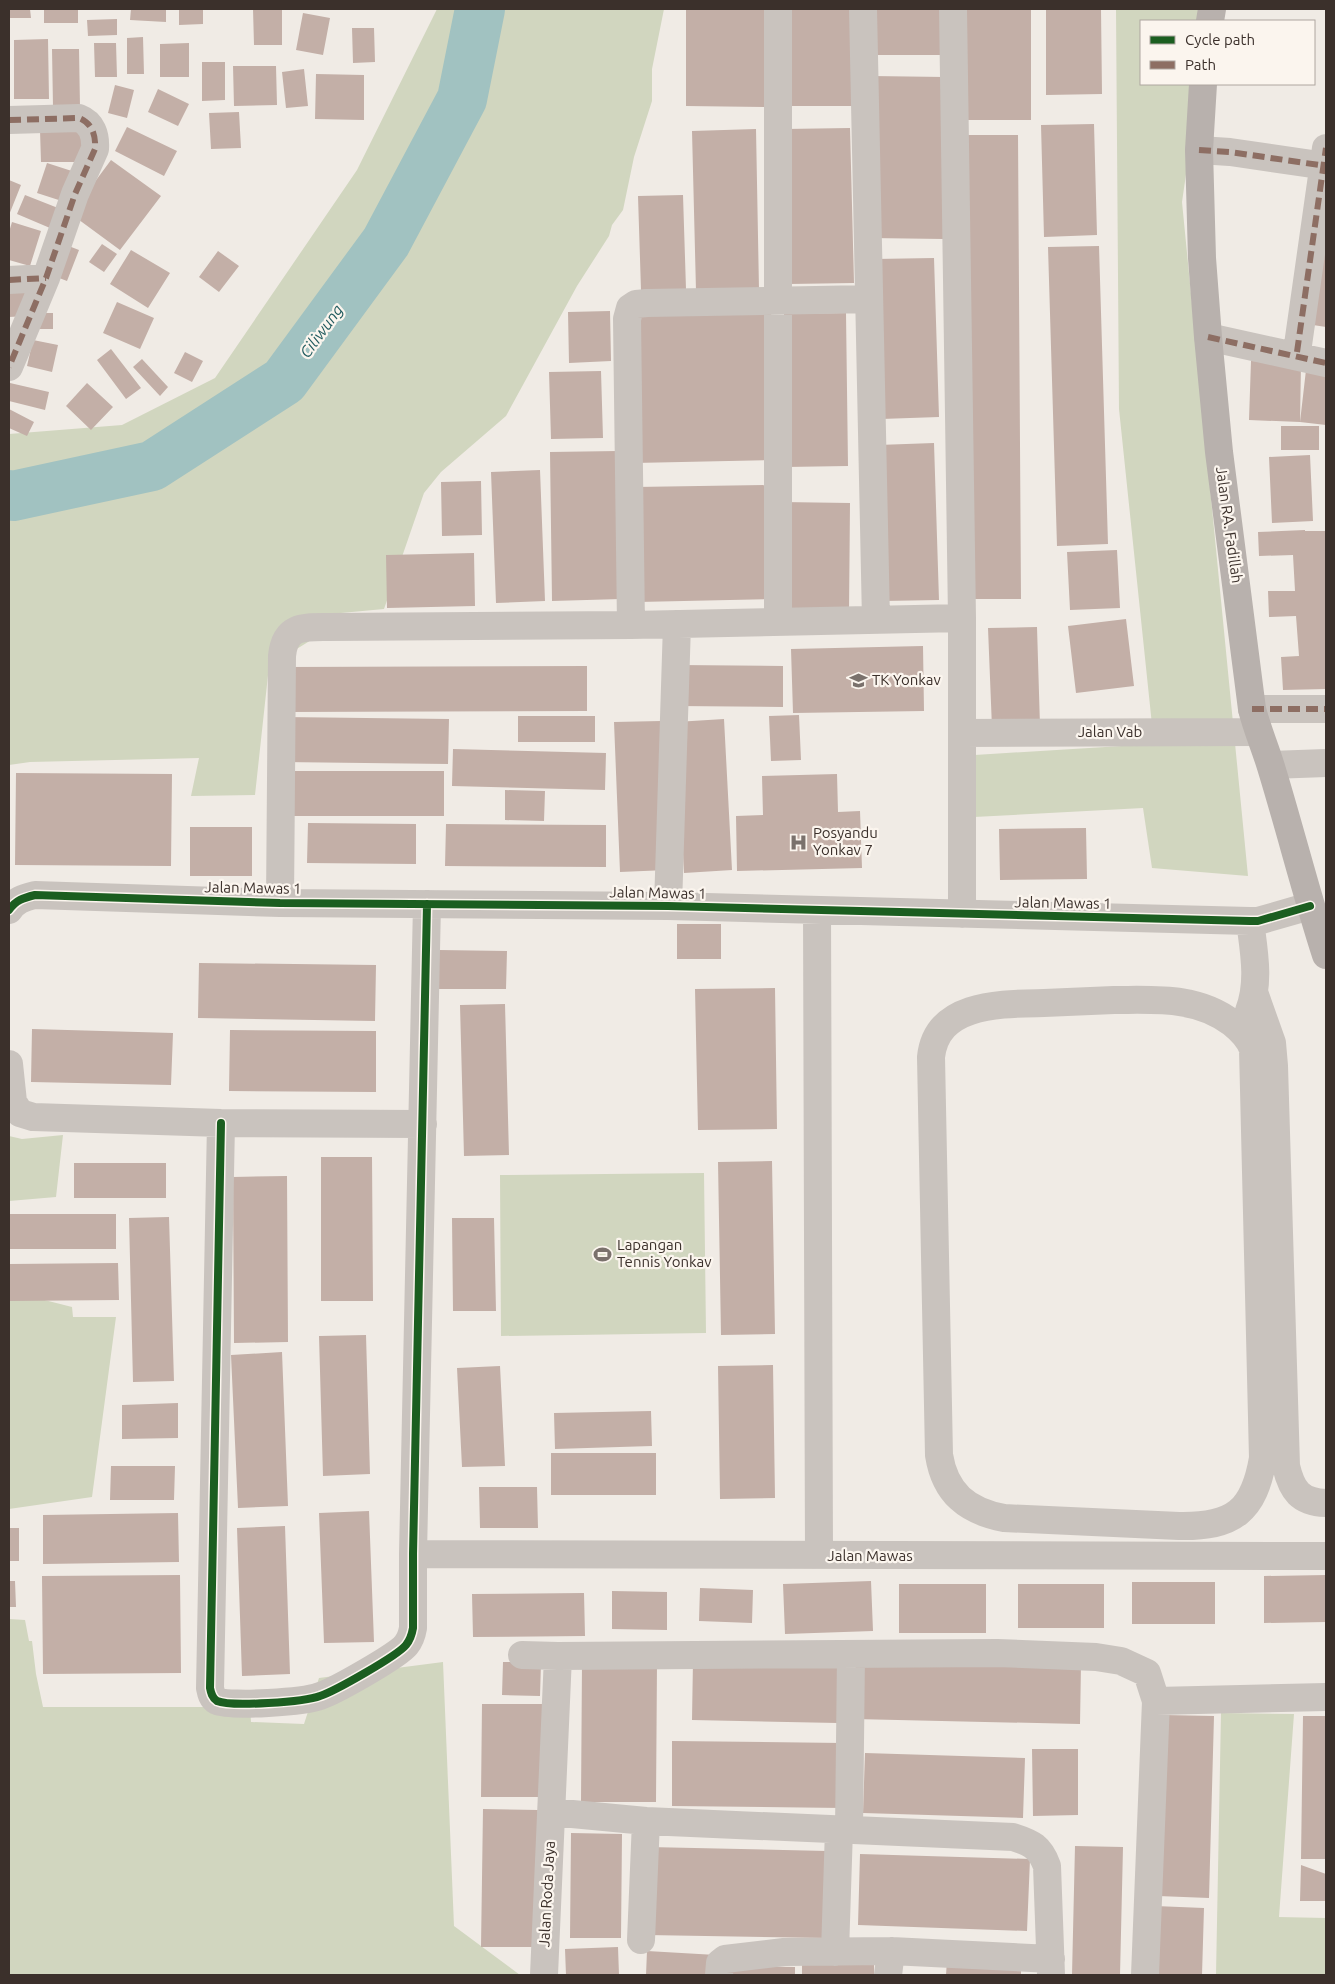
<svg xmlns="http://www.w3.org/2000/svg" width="1335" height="1984" font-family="Ubuntu,sans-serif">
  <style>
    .green { fill: #d1d6bf }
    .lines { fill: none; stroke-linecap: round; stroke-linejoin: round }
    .river { stroke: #a1c2c1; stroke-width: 50 }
    .building { fill: #c3afa7 }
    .minor { stroke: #c9c3be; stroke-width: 28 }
    .major { stroke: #b8b1ad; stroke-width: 28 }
    .quiet { stroke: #8d6e63; stroke-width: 6; stroke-dasharray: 12 6; stroke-linecap: butt }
    .cycleway-casing { stroke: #fbf5ee; stroke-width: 11 }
    .cycleway { stroke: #1b5e20; stroke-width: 8 }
    .labels { text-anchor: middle; stroke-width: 4.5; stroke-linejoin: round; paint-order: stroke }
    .street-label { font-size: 15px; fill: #3b302b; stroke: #fbf5ee }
    .poi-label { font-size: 15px; fill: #3b302b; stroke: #fbf5ee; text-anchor: start }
    .water-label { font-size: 16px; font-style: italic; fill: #1f5a5e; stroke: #fbf5ee }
  </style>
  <rect width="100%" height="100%" fill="#f0ebe5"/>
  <path class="green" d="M437,9H664L652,69V101L634,157L623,210L612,225L609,236L577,286L506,416L441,472L424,493L384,609L341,613L334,626L269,666L255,795L191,796L199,758L30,762L9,765V434L122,425L215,378L357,170Z
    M1116,9H1210L1208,21H1141V84H1199L1182,202L1248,876L1152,868L1143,808L974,817L959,756L1154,744L1119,409Z
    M63,1135L56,1197L9,1201V1136L22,1139Z
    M704,1173L706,1333L501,1336L500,1175Z
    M9,1291L72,1307L73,1317H116L92,1497L9,1509Z
    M9,1619L25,1620L29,1641H32L36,1674L43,1707H250L251,1722L304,1724L319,1678L443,1662L454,1926L520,1975H9Z
    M1221,1713L1294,1714L1279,1917L1326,1918V1975H1216Z"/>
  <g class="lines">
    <path class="river" d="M9,495L13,496L152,466L284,381L386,242L462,99L480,9"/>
  </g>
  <path class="building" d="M9,9H30L31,18H9Z
    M44,9H78V23H44Z
    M131,9H166V22L130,20Z
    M179,9H203V24L179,25Z
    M253,9H282V45H254Z
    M686,9H766L765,107L686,106Z
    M780,9H856L855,106H780Z
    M871,9H940V55H871Z
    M963,9H1031V120H962Z
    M1046,9H1101L1102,94L1046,95Z
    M303,13L330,18L323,55L296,50Z
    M117,19V35L88,36L87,20Z
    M352,28H374L375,62L353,63Z
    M143,37L144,74H127V38Z
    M48,39L49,99H14V40Z
    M94,43H116L117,77H95Z
    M189,43V77H160V44Z
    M52,49H79L80,107H53Z
    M202,62H225V100L202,101Z
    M233,66H276L277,105L234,106Z
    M304,69L308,106L286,108L282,72Z
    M316,74L364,75V120L315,119Z
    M871,76L945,77L944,239L870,238Z
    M115,85L134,90L127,118L108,113Z
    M158,89L189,104L178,126L148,112Z
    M239,112L241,148L211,149L209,113Z
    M1094,124L1097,235L1044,237L1041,125Z
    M127,127L177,151L164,176L115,151Z
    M850,128L854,283L789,284L785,129Z
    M83,129L84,162H41L40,130Z
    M756,129L759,290L696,291L692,131Z
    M968,135H1018L1021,599H972Z
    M111,160L161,196L120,250L71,214Z
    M47,163L78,173L68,203L37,193Z
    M9,180L21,185L9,215Z
    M25,195L58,208L50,228L17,214Z
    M683,195L686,289L641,290L638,196Z
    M12,222L41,231L30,266L9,260V232Z
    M102,244L117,254L104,272L89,262Z
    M66,245L79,250L67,281L54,276Z
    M1325,245H1326V327L1313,325Z
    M1099,246L1108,544L1057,546L1048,247Z
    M131,250L170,273L148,308L110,284Z
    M218,251L239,266L219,292L199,277Z
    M934,258L939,417L881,419L875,259Z
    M9,283H27V316L9,317Z
    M117,302L154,318L140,349L103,333Z
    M771,307L775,460L634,463L630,310Z
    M610,311L611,361L569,363L568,312Z
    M36,313H53V329H36Z
    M846,313L848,466L786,467L784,314Z
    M33,340L58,345L52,372L27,366Z
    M111,349L141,388L126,399L97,360Z
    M185,352L203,361L192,382L174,373Z
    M142,359L168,387L160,396L133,367Z
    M1251,361L1301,363L1300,422L1249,420Z
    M1306,370L1326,372V425L1300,422Z
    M601,371L603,438L551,439L549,372Z
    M10,383L49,392L45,410L9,401Z
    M87,383L113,407L91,430L66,406Z
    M9,409L34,422L27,436L9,428Z
    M1281,426H1319V450H1281Z
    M934,443L939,600L883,601L878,445Z
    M618,451L621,599L552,601L550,452Z
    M1310,455L1313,521L1272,523L1269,457Z
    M540,470L545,601L496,603L491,472Z
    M481,481L482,535L442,536L441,482Z
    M771,485L774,599L638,602L635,487Z
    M782,502L850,503L849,612H782Z
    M1305,530V531H1326V689L1283,690L1281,657L1299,656L1296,616L1269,617L1268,591H1295L1293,555L1259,556L1258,532Z
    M1117,550L1120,608L1070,610L1067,552Z
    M474,553L475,606L387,608L386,555Z
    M1126,619L1134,686L1076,693L1068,626Z
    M1037,627L1040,726L992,728L988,628Z
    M923,646L924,711L793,713L791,649Z
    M678,665L783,666V707L678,706Z
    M587,666V711L286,712V667Z
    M799,715L801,760L771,761L769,716Z
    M518,716H595V742H518Z
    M283,717L449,719L448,764L282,762Z
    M724,719L732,870L684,873L676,722Z
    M661,721L667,870L620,872L614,722Z
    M453,749L606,753L605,790L452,786Z
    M286,771H444V816H286Z
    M16,773L172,774L171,866L15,865Z
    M837,774L838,812L860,811L862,868L737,871L736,816L763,815L762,776Z
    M505,790L545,791L544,821L505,820Z
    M308,823L416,824V864L307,863Z
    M446,824L606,825V867L445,866Z
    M190,827H252V876H190Z
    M1086,828L1087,879L1000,880L999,829Z
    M677,924H721V959H677Z
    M439,950L507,951L506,989H439Z
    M199,963L376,965L375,1021L198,1018Z
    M775,988L777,1129L698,1130L695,989Z
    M505,1004L509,1155L464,1156L460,1005Z
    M32,1029L173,1033L171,1085L31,1082Z
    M230,1030L376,1031V1092L229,1091Z
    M321,1157H372L373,1301H321Z
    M772,1161L775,1334L721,1335L718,1162Z
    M74,1163H166V1198H74Z
    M287,1176L288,1342L234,1343L233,1177Z
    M9,1214H116V1249H9Z
    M169,1217L174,1381L133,1382L129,1218Z
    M452,1218H494L496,1311H453Z
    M118,1263L119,1300L9,1301V1264Z
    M366,1335L370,1474L323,1476L319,1336Z
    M282,1352L288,1506L238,1508L231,1355Z
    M773,1365L775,1498L720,1499L718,1366Z
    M500,1366L505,1466L462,1467L457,1368Z
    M178,1403V1438L122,1439V1405Z
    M651,1411L652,1446L555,1449L554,1413Z
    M551,1453H656V1495H551Z
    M111,1466H175L174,1500H110Z
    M479,1487H537L538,1528H480Z
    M369,1511L374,1642L324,1643L319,1513Z
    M178,1513L179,1562L43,1564V1515Z
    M285,1526L290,1674L242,1676L237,1528Z
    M9,1528H19V1561H9Z
    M180,1575L181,1673L43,1674L42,1576Z
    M1326,1575V1622L1264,1623V1576Z
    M9,1581H15L16,1607H9Z
    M871,1581L873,1631L785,1634L783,1584Z
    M1132,1582H1215V1624H1132Z
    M899,1584H986V1633H899Z
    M1018,1584H1104V1628H1018Z
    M700,1588L753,1590L752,1623L699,1621Z
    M612,1591L667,1592V1630L612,1629Z
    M584,1593L585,1636L473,1637L472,1594Z
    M856,1659L1081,1663L1080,1724L854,1719Z
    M693,1660L839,1663L838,1723L692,1720Z
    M503,1662H541L540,1696L502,1695Z
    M582,1662L657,1663L656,1802H581Z
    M482,1704H546L545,1797H481Z
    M1163,1715L1214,1716L1209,1898L1158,1896Z
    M1303,1716H1326V1859H1301Z
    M672,1741L843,1743V1808L672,1806Z
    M1032,1749H1078V1815L1033,1816Z
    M865,1753L1025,1758L1023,1818L863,1813Z
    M483,1809L538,1810L537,1947H481Z
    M571,1833L622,1834L621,1938H570Z
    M1075,1846L1123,1847L1120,1975H1072Z
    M648,1847L827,1851L826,1938L647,1935Z
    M860,1854L1030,1859L1027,1931L858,1925Z
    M1301,1865L1326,1874V1901H1300Z
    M1155,1906L1204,1908L1202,1975H1153Z
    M618,1947L619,1975H566L565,1949Z
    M647,1951L716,1955L715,1975H646Z
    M947,1960L1021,1961V1975H946Z
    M802,1962L874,1963V1975H802Z
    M722,1966L795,1967V1975H722Z"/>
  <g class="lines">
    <path class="minor" d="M863,9L876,620
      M953,9L962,618V914
      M9,120L79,118C92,123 96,135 95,149L75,194L46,278L9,367
      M1199,150L1230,152L1326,166
      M9,280L46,278
      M1208,337L1326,363
      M1297,352L1326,148
      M778,622V9
      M631,625L627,319L630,308L636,304L647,303L869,299
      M1252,709H1326
      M962,733L1258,732
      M1271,765L1326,763
      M280,903L282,656C285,625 304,627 329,627L631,625L962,618
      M668,906L677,624
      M9,910C16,900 23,898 35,895L280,903L668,906L1250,921H1258L1310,906
      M817,910L819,1555
      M1255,995L1272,1043L1274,1066L1286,1466C1292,1491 1300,1502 1326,1503
      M1114,1000C1155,1000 1197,996 1232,1023C1242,1031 1249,1038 1253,1049L1263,1458C1254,1511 1234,1527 1179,1526L1004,1518C967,1511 945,1493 939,1455L931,1057C937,1002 1002,1004 1044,1003C1067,1002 1090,1001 1114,1000Z
      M1249,1011C1260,982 1254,952 1250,921
      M9,1064L13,1102L20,1113L33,1117L221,1123L423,1124
      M221,1123L210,1688C211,1693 212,1698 217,1701C231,1707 305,1702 320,1696C335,1691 397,1656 406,1645C410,1640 412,1634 413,1628V1554L427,904
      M413,1554L1326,1556
      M522,1655L558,1656L997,1653L1096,1657L1121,1661L1147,1673L1156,1701L1145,1975
      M1156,1701L1326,1697
      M551,1812L646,1821L1013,1837C1032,1843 1040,1847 1047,1866L1051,1975
      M849,1830L851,1655
      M641,1940L646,1821
      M835,1952L839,1829
      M544,1975L558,1656
      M719,1975L720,1963L725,1959L784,1952L891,1951L1051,1959
      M888,1975L891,1951"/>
    <path class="major" d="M1210,21L1212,9
      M1203,84L1199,150L1202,258L1208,337L1219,452L1252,709C1257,729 1265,747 1271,767C1290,829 1306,893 1326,955"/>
    <path class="quiet" d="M9,120L79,118C92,123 96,135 95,149L75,194L46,278L9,367
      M1199,150L1230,152L1326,166
      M9,280L46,278
      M1208,337L1326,363
      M1297,352L1326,148
      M1252,709H1326"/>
    <defs>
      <path id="cycleway" d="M9,910C16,900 23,898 35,895L280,903L668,906L1250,921H1258L1310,906
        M221,1123L210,1688C211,1693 212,1698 217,1701C231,1707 305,1702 320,1696C335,1691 397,1656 406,1645C410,1640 412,1634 413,1628V1554L427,904"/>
    </defs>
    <use href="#cycleway" class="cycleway-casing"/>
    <use href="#cycleway" class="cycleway"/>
  </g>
  <defs>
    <symbol id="school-bare" viewBox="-9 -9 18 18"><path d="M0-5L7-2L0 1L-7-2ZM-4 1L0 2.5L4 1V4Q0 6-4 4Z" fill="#7a716c" stroke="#fbf5ee" stroke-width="2.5" paint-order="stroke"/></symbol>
    <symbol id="hospital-bare" viewBox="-9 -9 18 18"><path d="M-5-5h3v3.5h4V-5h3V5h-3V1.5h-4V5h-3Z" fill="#7a716c" stroke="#fbf5ee" stroke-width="2.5" paint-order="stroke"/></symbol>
    <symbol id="stadium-bare" viewBox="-9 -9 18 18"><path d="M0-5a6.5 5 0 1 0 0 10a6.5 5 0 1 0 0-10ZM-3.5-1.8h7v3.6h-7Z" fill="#7a716c" stroke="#fbf5ee" stroke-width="2.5" paint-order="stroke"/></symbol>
  </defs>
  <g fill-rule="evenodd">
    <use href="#school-bare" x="846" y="668" width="25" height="25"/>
    <use href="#hospital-bare" x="786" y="830" width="25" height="25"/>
    <use href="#stadium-bare" x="590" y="1242" width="25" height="25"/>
  </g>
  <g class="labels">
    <g class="street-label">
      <text transform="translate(1229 525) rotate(82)" y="5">Jalan RA. Fadillah</text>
      <text x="1110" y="737">Jalan Vab</text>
      <text transform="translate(253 888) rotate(1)" y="5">Jalan Mawas 1</text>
      <text transform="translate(658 893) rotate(1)" y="5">Jalan Mawas 1</text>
      <text transform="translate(1063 903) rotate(1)" y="5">Jalan Mawas 1</text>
      <text x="870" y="1561">Jalan Mawas</text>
      <text transform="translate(547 1894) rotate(-87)" y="5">Jalan Roda Jaya</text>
    </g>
    <g class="poi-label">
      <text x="872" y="685">TK Yonkav</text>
      <text x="813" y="838">Posyandu<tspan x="813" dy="17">Yonkav 7</tspan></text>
      <text x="617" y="1250">Lapangan<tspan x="617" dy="17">Tennis Yonkav</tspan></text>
    </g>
    <g class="water-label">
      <text transform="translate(321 331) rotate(-54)" y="6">Ciliwung</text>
    </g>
  </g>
  <rect width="1335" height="1984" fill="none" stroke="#3b302b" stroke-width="20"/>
  <rect x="1140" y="20" width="175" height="65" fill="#fbf5ee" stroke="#aea6a0"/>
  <rect x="1150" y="36" width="25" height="8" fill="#1b5e20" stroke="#aea6a0"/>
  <text x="1185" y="45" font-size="15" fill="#3b302b">Cycle path</text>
  <rect x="1150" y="61" width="25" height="8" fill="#8d6e63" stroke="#aea6a0"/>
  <text x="1185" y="70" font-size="15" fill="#3b302b">Path</text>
</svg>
